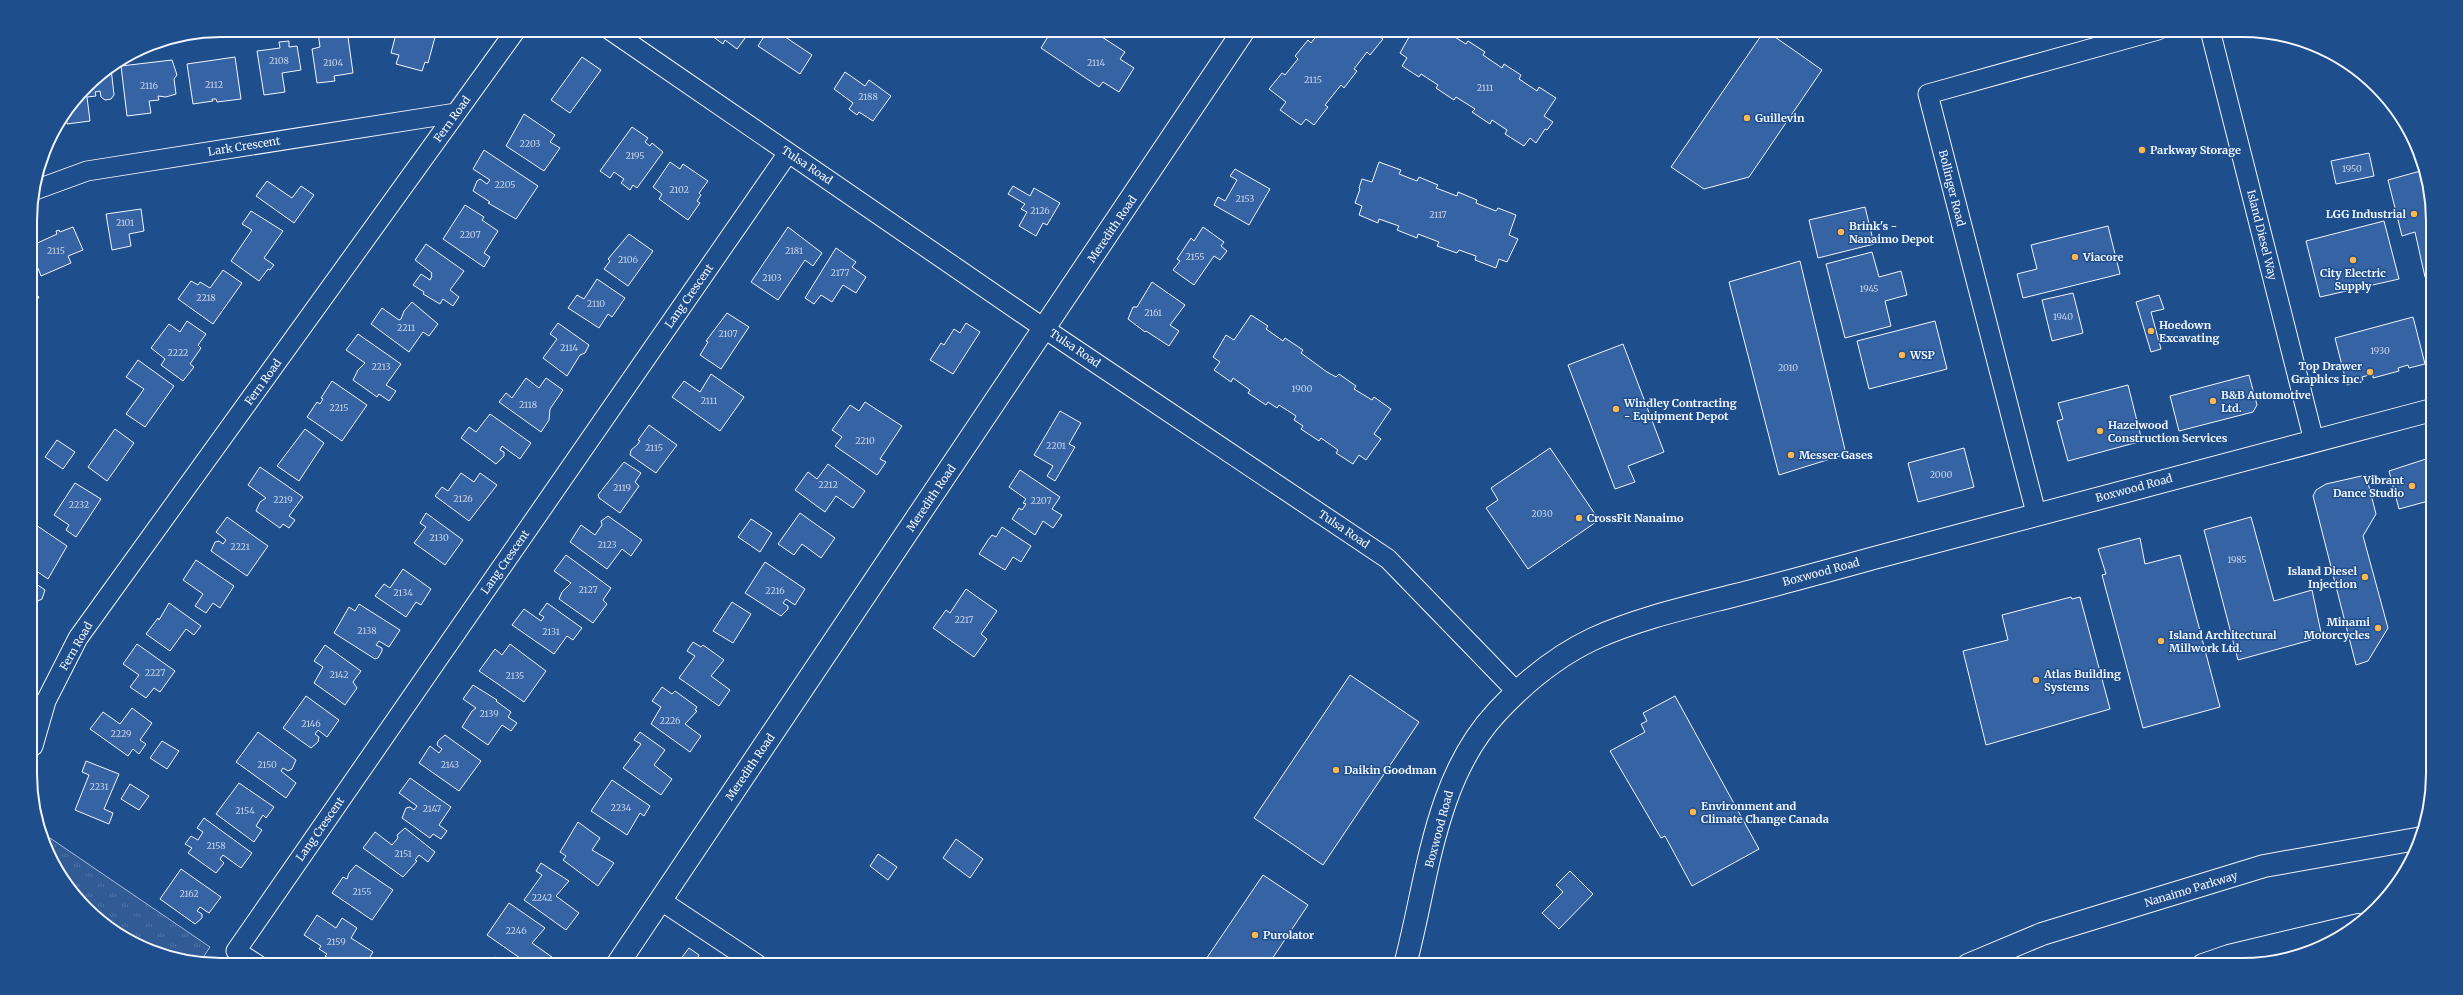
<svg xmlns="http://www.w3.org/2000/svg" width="2463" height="995" font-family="Merriweather,serif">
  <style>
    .grass { fill: url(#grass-tufts); stroke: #a8bbd7 }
    .building { fill: #3563a3; stroke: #f2f6ff }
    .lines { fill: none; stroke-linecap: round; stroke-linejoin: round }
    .minor-casing { stroke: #f2f6ff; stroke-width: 21 }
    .tertiary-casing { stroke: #f2f6ff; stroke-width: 24 }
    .trunk-casing { stroke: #f2f6ff; stroke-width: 24 }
    .minor { stroke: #1f4e8c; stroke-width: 19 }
    .tertiary { stroke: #1f4e8c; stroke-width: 22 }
    .trunk { stroke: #1f4e8c; stroke-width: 22 }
    .poi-dot { fill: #ffb74d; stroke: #1f4e8c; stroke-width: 1.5 }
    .labels { text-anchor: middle; stroke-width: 3; stroke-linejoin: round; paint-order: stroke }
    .number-label { font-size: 9px; fill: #c3d1e8 }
    .poi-label { font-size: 11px; font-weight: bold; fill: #f2f6ff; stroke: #1f4e8c; text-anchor: start }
    .street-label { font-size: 11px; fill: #f2f6ff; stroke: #1f4e8c }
    .rim { fill: none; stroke: #f2f6ff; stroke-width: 2 }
  </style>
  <defs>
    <pattern id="grass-tufts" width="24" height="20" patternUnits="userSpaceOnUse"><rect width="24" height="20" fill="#305b95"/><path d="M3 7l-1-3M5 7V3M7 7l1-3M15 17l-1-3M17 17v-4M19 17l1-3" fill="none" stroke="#4e73a5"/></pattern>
  </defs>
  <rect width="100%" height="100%" fill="#1f4e8c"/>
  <path class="grass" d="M50,838L210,947L200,962L160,955L115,933L77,900L50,858L47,852Z"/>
  <path class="building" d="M332,30H347L353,73L334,76L335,81L317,83L312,49L320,47L318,32Z
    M397,30H437L428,63L425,62L422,71L396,64L399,55L391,53Z
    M710,30H751L737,49L725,40L723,44L708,33Z
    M768,30H775L812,55L800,74L758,46Z
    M1052,30H1107L1102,37L1125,52L1120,59L1134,68L1119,92L1103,82L1099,87L1041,48Z
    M1321,30H1378L1375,33L1383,39L1370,55L1367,52L1354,69L1357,71L1344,88L1341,85L1325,105L1328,107L1314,125L1306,119L1301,125L1280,110L1286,102L1269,89L1282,73L1285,75L1298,59L1295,56L1308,40L1311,43Z
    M1413,30L1421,36L1425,30H1452L1450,34L1466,44L1468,41L1485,52L1483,55L1502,68L1504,64L1521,75L1519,79L1537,91L1539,87L1556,98L1544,116L1553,122L1547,130L1545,129L1536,143L1530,138L1524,146L1505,134L1507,130L1492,120L1490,124L1472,112L1475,109L1456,97L1454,100L1436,88L1438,85L1421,74L1419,77L1402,66L1407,58L1400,53Z
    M1765,30L1822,70L1749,177L1704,189L1671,167Z
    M289,41V47L297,46L301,70L282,73L285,92L264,95L257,51L280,48L279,42Z
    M235,57L241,99L217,102L216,99H212L213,101L193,104L187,64Z
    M582,57L601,70L570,113L551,100Z
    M172,60L177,75L174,79L176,94L166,97L158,96L159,100L149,101L151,113L127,116L121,66Z
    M111,68L114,95L111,99L105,100L101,97L100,91L95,92L96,96L87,97L90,121L67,124L66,116L95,78Z
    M845,72L865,86L869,80L891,96L873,121L859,112L857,115L849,109L853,103L834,89Z
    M524,114L555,135L550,142L560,148L544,171L506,146Z
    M632,127L648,138L645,142L650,146L652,143L663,152L637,188L633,185L630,190L621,183L624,179L614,172L610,178L600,171Z
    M484,150L538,186L516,219L488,203L490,202L473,191L477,181L480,179L487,184L490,180L473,169Z
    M2369,153L2374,176L2336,184L2331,161Z
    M670,162L680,169L683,164L708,181L699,193L701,195L697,201L700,203L688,220L659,199L662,194L653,187Z
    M1379,162L1401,170L1399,174L1417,181L1419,177L1438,185L1436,188L1457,196L1458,192L1477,200L1476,203L1496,211L1498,208L1516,215L1509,235L1518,239L1507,262L1499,259L1496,268L1475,260L1476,256L1459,250L1457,253L1437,246L1439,242L1418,234L1417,238L1397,230L1399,226L1379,219L1378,223L1359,215L1362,206L1355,203L1360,189L1359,188L1362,179L1372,182Z
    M1235,169L1270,189L1249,225L1214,205L1218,197L1225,201L1237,180L1230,176Z
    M2424,170L2431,196L2432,275L2425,277L2415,232L2402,236L2388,180Z
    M267,181L292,198L301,186L314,195L294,223L256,196Z
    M1013,186L1030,196L1034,188L1060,203L1047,225L1043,223L1036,236L1019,226L1027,212L1021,209L1025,204L1008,194Z
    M465,205L484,217L482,220L498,231L484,253L490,257L484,267L443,239Z
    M1865,207L1874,244L1818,258L1809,220Z
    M141,209L144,231L129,234L131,246L112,250L106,214Z
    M251,211L283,231L264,258L274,265L270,270L268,269L259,281L231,261L252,230L242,224Z
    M2384,221L2399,279L2320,297L2306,241Z
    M2108,226L2120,274L2023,298L2017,274L2037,269L2031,245Z
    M73,227L83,250L68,256L71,263L41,276L38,268L31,272V246L57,234L56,231L59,230L60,232Z
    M788,227L822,253L813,266L805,260L778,300L751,282Z
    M1203,227L1224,242L1221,246L1227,251L1220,260L1214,256L1194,285L1173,270L1180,261L1177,259L1191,238L1194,241Z
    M629,234L653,251L628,286L604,269L610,261L608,259Z
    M426,244L464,271L450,290L459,297L453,306L443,299L440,304L423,294L424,292L413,285L421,274L430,280L432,276L431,275L432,273L415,260Z
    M836,248L856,262L852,267L866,277L856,293L843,285L832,302L821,295L814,304L805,298Z
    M1872,252L1879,277L1901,271L1907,295L1885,301L1891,326L1845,338L1826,264Z
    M1800,261L1846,454L1779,475L1729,282Z
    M223,270L242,283L213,324L178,299L191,281L198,285L200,282L210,288Z
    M597,279L625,298L612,317L608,314L599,328L568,308L577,295L584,299Z
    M1152,282L1185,305L1170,325L1179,331L1169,346L1146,331L1145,332L1128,319L1133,307H1137Z
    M31,291L39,297L31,308Z
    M2073,293L2083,333L2052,341L2042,300Z
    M2159,295L2164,309L2151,312L2161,349L2151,352L2136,302Z
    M412,302L438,324L429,336L423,332L409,352L371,324L382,308L399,320L401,319L404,311Z
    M727,313L749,327L721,369L700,355L708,342L706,341Z
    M1251,315L1268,326L1266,329L1283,341L1285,338L1303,350L1301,353L1327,372L1336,377L1339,374L1356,386L1354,389L1372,400L1374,397L1391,409L1374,434L1381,439L1366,460L1359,455L1353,464L1336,453L1338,450L1321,438L1319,441L1301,429L1303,426L1294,420L1296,416L1279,405L1277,408L1268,402L1266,405L1248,393L1250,390L1233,378L1231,382L1214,370L1220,362L1213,357L1226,335L1234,340Z
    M2413,317L2425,364L2409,368L2408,365L2398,368L2399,371L2373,378V374L2362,377L2363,380L2347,385L2335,338Z
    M187,321L206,334L198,345L201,348L190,364L194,367L183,381L161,365L165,359L151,348L169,324L180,332Z
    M1935,321L1947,369L1869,389L1857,341Z
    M558,323L589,345L585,353L580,355L567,376L543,358L557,339L550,334Z
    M966,323L980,332L953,374L930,360L941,343L944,345L954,329L960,333Z
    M358,334L401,364L386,385L396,391L389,401L379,394L377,397L353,380L358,370L365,363L346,350Z
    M1623,344L1664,452L1628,466L1635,482L1615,489L1568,365Z
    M138,360L174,386L145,427L126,414L144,389L126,377Z
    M711,374L744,397L720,431L672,397L684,381L700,392Z
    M2249,375L2257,405L2253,412L2179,431L2170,396Z
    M526,378L539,388L546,378L563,390L550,409L549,420L541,432L499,402L506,393L512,398Z
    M332,381L367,405L342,441L307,417L317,402L320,404L323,399L321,398Z
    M2128,385L2142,441L2068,461L2057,421L2063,419L2058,403Z
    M865,402L902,426L880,459L886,462L877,475L835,446L842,437L832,430L850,405L859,411Z
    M1060,411L1081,423L1069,444L1075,447L1055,481L1047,476L1053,466L1034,455Z
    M490,414L531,443L520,459L502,446L500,450L504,452V456L496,464L461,438L469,427L476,432Z
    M649,425L677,445L656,473L630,455L631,450L637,445L640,441L638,440Z
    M115,429L134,443L107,481L88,467Z
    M305,429L324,443L299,481L277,466Z
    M57,440L75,452L63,469L45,457Z
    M1550,448L1599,520L1528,569L1486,508L1498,500L1491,488Z
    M1964,448L1974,487L1918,502L1908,463Z
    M2430,456L2432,500L2399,509L2389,471L2429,458Z
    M624,462L641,473L635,482L639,486L620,513L599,498L598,495Z
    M828,464L865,491L853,508L836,496L825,512L795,490L808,472L817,479Z
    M260,467L303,497L289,516L295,520L289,528L283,524L280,528L256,511L260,502L266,498L248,485Z
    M1020,470L1060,497L1052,509L1062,515L1053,528L1043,521L1035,535L1012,519L1019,508L1022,510L1026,504L1023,503L1026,499L1009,487Z
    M461,473L474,482L480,473L497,485L469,521L435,496L442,487L448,491Z
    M2366,475L2376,514L2363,536L2388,628L2368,661L2356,665L2313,496L2316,490L2326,484Z
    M75,483L101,499L76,537L66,530L69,525L54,515Z
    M426,513L463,540L445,565L414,543L426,527L420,523Z
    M800,513L835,538L821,558L802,544L794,555L778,544Z
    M608,516L642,540L631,556L622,549L607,569L570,542L581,525L595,535L602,525L601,521Z
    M227,517L268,546L247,576L211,551L215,542L219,541L223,544L226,540L216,532Z
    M2251,517L2274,601L2312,590L2322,637L2238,660L2204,530Z
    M751,519L772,533L760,552L738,537Z
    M36,525L67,546L48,579L32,568V547L34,544L32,543V531Z
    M1002,527L1031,546L1021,562L1013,557L1005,570L979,554L988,540L992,535L996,537Z
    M2140,538L2145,564L2180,555L2220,707L2143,728L2102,575L2106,574L2098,549Z
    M566,555L611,588L603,600L607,604L593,623L559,599L562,592L571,583L554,571Z
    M196,560L234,586L220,608L213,603L206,613L195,606L203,594L183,580Z
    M765,562L805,589L795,605L786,599L783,603L788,606V609L781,616L745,593Z
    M403,569L431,589L421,605L416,602L406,617L375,596L384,584L390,588Z
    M32,581L45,590L42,599L38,601L33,598Z
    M966,589L997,611L981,634L987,639L974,657L933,628L946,610L950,613Z
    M2071,597L2072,599L2080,597L2110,709L1986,745L1963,651L2008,640L2002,615Z
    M732,602L751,614L733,643L713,631Z
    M169,603L201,626L194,635L186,629L170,651L146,634L158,618L159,620Z
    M547,603L582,628L573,640L567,636L554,654L512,625L524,609L541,621L544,617L539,614Z
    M359,604L400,630L389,647L379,641L376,645L382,648V651L378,658L375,659L334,633L349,607L355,611Z
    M693,642L701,647L703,645L724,660L711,676L730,690L719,706L679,678L695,656L687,651Z
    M137,644L175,671L160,692L154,688L146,698L130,687L139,675L123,664Z
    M510,644L546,671L524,702L479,671L495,649L502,655Z
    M325,645L361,671L353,682L357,688L345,705L314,683L323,667L314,661Z
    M1350,675L1419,722L1323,865L1254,818Z
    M473,685L497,700L496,701L511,712L508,717L517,723L511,731L502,725L488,745L462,727L472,711L476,708L463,699Z
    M662,687L672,694L675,691L697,707L695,710L697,711L685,724L701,736L690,752L651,724L661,707L652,701Z
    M306,696L339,720L327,737L318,730L315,734L319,737L318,742L311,748L283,728Z
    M1675,696L1759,849L1692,886L1665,836L1661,838L1610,751L1645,732L1641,724L1647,721L1643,713Z
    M132,708L152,723L140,740L146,744L139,754L133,749L128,756L90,729L103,712L120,724Z
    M258,732L296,760L292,769L288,771L283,768L281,771L296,783L286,798L236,762Z
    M640,732L665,750L654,765L672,779L661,795L623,768L641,744L634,740Z
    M445,735L481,761L459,791L419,763L430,746L439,753L442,749L437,745L438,741Z
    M162,741L179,751L167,769L150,758Z
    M86,761L119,774L104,809L113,813L109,824L75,810L89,775L82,772Z
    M410,778L451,807L439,825L447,831L441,839L433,834L430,838L402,818L406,808L410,807L414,810L417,806L399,793Z
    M612,780L650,806L644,816L640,813L627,835L591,811Z
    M239,783L274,807L266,818L263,815L256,826L262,830L254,842L216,814Z
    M130,784L149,796L139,810L121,799Z
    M204,818L252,853L241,868L223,855L220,859L224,863L216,873L188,853L192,848L185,844L191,836L198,840L203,832L197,828Z
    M578,822L600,838L592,850L614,863L598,886L563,860L566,856L560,852Z
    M405,828L435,852L428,862L419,855L415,860L417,861L403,877L363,848L375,832L392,845L398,838L397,835Z
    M956,839L983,859L970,878L943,858Z
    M878,854L897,867L888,880L870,866Z
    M541,863L569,881L556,896L579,913L566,930L524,900L542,875L536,871Z
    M356,865L393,890L372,920L332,893L343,877L347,879L349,873Z
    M181,869L221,897L209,913L200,907L197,911L202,914V918L195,924L160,899Z
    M1570,871L1593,894L1559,929L1542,913L1563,892L1556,885Z
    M1263,875L1308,905L1268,965H1202Z
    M509,903L545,928L532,943L552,957L546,965H530L487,935Z
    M317,915L336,928L342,918L357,928L351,938L373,952L365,965H339L325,956L327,954L319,949L321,946L304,935Z
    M689,948L699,955L698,957L709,965H676Z
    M495,957L506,965H489Z
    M482,960L489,965H478Z"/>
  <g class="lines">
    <defs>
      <path id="minor" d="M610,30L1045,329L1388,559L1517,692
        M2210,30L2314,441
        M35,190L87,171L456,113
        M2036,513L1928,94L2158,30
        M33,746L46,701L78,638L516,30
        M660,900L758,965
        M258,965L236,951L788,153"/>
      <path id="tertiary" d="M617,965L1244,30
        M1405,965C1428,879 1434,779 1497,712C1524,683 1557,656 1593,639C1637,619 1685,608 1732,596C1780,584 1827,571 1874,558C2059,508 2245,458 2432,410"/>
      <path id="trunk" d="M1968,965L2042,934L2264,866L2422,838
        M2203,965L2229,956L2359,925"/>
    </defs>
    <use href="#minor" class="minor-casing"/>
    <use href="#tertiary" class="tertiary-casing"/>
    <use href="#trunk" class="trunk-casing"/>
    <use href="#minor" class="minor"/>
    <use href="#tertiary" class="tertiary"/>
    <use href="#trunk" class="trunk"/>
  </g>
  <g class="poi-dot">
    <circle cx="1747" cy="118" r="4"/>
    <circle cx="2142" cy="150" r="4"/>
    <circle cx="2414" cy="214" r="4"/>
    <circle cx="1841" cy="232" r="4"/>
    <circle cx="2075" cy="257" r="4"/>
    <circle cx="2353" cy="260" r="4"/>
    <circle cx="2151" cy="331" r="4"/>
    <circle cx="1902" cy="355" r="4"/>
    <circle cx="2370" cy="372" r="4"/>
    <circle cx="2213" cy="401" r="4"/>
    <circle cx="1616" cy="409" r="4"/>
    <circle cx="2100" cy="431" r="4"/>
    <circle cx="1791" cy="455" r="4"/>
    <circle cx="2412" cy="486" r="4"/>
    <circle cx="1579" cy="518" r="4"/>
    <circle cx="2365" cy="577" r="4"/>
    <circle cx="2378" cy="628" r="4"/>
    <circle cx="2161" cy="641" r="4"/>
    <circle cx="2036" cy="680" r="4"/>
    <circle cx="1336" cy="770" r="4"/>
    <circle cx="1693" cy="812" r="4"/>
    <circle cx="1255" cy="935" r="4"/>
  </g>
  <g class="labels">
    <g class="number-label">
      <text x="279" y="64">2108</text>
      <text x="333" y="66">2104</text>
      <text x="1096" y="66">2114</text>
      <text x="1313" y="83">2115</text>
      <text x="214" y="88">2112</text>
      <text x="149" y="89">2116</text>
      <text x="1485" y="91">2111</text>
      <text x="868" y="100">2188</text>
      <text x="530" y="147">2203</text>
      <text x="635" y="159">2195</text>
      <text x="2352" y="172">1950</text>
      <text x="505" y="188">2205</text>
      <text x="679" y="193">2102</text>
      <text x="1245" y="202">2153</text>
      <text x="1040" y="214">2126</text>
      <text x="1438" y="218">2117</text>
      <text x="125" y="226">2101</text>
      <text x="470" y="238">2207</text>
      <text x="56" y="254">2115</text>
      <text x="794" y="254">2181</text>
      <text x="1195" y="260">2155</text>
      <text x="628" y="263">2106</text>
      <text x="840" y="276">2177</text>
      <text x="772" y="281">2103</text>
      <text x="1869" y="292">1945</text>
      <text x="206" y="301">2218</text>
      <text x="596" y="307">2110</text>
      <text x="1153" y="316">2161</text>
      <text x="2063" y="320">1940</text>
      <text x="406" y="331">2211</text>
      <text x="728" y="337">2107</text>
      <text x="569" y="351">2114</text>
      <text x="2380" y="354">1930</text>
      <text x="178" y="356">2222</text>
      <text x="381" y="370">2213</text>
      <text x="1788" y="371">2010</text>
      <text x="1302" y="392">1900</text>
      <text x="709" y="404">2111</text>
      <text x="528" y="408">2118</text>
      <text x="339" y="411">2215</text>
      <text x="865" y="444">2210</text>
      <text x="1056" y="449">2201</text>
      <text x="654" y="451">2115</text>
      <text x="1941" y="478">2000</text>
      <text x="828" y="488">2212</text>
      <text x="622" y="491">2119</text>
      <text x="463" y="502">2126</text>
      <text x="283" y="503">2219</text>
      <text x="1041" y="504">2207</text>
      <text x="79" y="508">2232</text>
      <text x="1542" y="517">2030</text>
      <text x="439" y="541">2130</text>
      <text x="607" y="548">2123</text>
      <text x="240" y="550">2221</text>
      <text x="2237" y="563">1985</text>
      <text x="588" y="593">2127</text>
      <text x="775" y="594">2216</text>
      <text x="403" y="596">2134</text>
      <text x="964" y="623">2217</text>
      <text x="367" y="634">2138</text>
      <text x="551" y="635">2131</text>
      <text x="155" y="676">2227</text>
      <text x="339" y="678">2142</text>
      <text x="515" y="679">2135</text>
      <text x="489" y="717">2139</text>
      <text x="670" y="724">2226</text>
      <text x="311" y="727">2146</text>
      <text x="121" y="737">2229</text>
      <text x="267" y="768">2150</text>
      <text x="450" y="768">2143</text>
      <text x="99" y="790">2231</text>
      <text x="621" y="811">2234</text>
      <text x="432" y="812">2147</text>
      <text x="245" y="814">2154</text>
      <text x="216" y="849">2158</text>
      <text x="403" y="857">2151</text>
      <text x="362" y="895">2155</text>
      <text x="189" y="897">2162</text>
      <text x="542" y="901">2242</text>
      <text x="516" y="934">2246</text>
      <text x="336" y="945">2159</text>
    </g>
    <g class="poi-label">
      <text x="1755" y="122">Guillevin</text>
      <text x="2150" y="154">Parkway Storage</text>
      <text x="2406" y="218" text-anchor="end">LGG Industrial</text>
      <text x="1849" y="230">Brink's -<tspan x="1849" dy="13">Nanaimo Depot</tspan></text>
      <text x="2083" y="261">Viacore</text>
      <text x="2353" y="277" text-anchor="middle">City Electric<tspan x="2353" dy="13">Supply</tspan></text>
      <text x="2159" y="329">Hoedown<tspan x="2159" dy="13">Excavating</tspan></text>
      <text x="1910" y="359">WSP</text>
      <text x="2362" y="370" text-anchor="end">Top Drawer<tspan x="2362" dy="13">Graphics Inc.</tspan></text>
      <text x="2221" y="399">B&amp;B Automotive<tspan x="2221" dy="13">Ltd.</tspan></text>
      <text x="1624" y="407">Windley Contracting<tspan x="1624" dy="13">- Equipment Depot</tspan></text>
      <text x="2108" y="429">Hazelwood<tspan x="2108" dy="13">Construction Services</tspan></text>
      <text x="1799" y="459">Messer Gases</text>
      <text x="2404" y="484" text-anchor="end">Vibrant<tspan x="2404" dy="13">Dance Studio</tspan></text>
      <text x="1587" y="522">CrossFit Nanaimo</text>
      <text x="2357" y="575" text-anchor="end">Island Diesel<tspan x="2357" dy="13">Injection</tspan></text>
      <text x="2370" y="626" text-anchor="end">Minami<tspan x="2370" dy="13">Motorcycles</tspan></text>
      <text x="2169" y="639">Island Architectural<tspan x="2169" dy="13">Millwork Ltd.</tspan></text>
      <text x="2044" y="678">Atlas Building<tspan x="2044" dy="13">Systems</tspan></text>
      <text x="1344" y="774">Daikin Goodman</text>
      <text x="1701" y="810">Environment and<tspan x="1701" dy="13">Climate Change Canada</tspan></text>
      <text x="1263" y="939">Purolator</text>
    </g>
    <g class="street-label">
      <text transform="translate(452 119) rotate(-54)" y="4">Fern Road</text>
      <text transform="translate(244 146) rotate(-9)" y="4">Lark Crescent</text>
      <text transform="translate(807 165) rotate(34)" y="4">Tulsa Road</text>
      <text transform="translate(1952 188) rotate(76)" y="4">Bollinger Road</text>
      <text transform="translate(1112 229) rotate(-56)" y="4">Meredith Road</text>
      <text transform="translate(2262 235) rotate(76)" y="4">Island Diesel Way</text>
      <text transform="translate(689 296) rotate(-55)" y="4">Lang Crescent</text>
      <text transform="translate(1075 348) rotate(34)" y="4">Tulsa Road</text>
      <text transform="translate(263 382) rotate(-54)" y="4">Fern Road</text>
      <text transform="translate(2134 488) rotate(-15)" y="4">Boxwood Road</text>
      <text transform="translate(931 498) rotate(-56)" y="4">Meredith Road</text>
      <text transform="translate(1344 529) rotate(34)" y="4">Tulsa Road</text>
      <text transform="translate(505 562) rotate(-55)" y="4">Lang Crescent</text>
      <text transform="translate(1821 572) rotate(-15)" y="4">Boxwood Road</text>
      <text transform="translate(76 646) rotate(-60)" y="4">Fern Road</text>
      <text transform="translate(750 767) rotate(-56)" y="4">Meredith Road</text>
      <text transform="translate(320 829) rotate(-55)" y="4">Lang Crescent</text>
      <text transform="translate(1439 829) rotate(-75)" y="4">Boxwood Road</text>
      <text transform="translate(2191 889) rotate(-17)" y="4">Nanaimo Parkway</text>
    </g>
  </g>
  <path d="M0 0H2463V995H0ZM221 37H2242A184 184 0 0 1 2426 221V774A184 184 0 0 1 2242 958H221A184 184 0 0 1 37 774V221A184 184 0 0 1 221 37Z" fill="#1f4e8c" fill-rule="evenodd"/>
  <path class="rim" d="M221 37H2242A184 184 0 0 1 2426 221V774A184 184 0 0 1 2242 958H221A184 184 0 0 1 37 774V221A184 184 0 0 1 221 37Z"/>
</svg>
